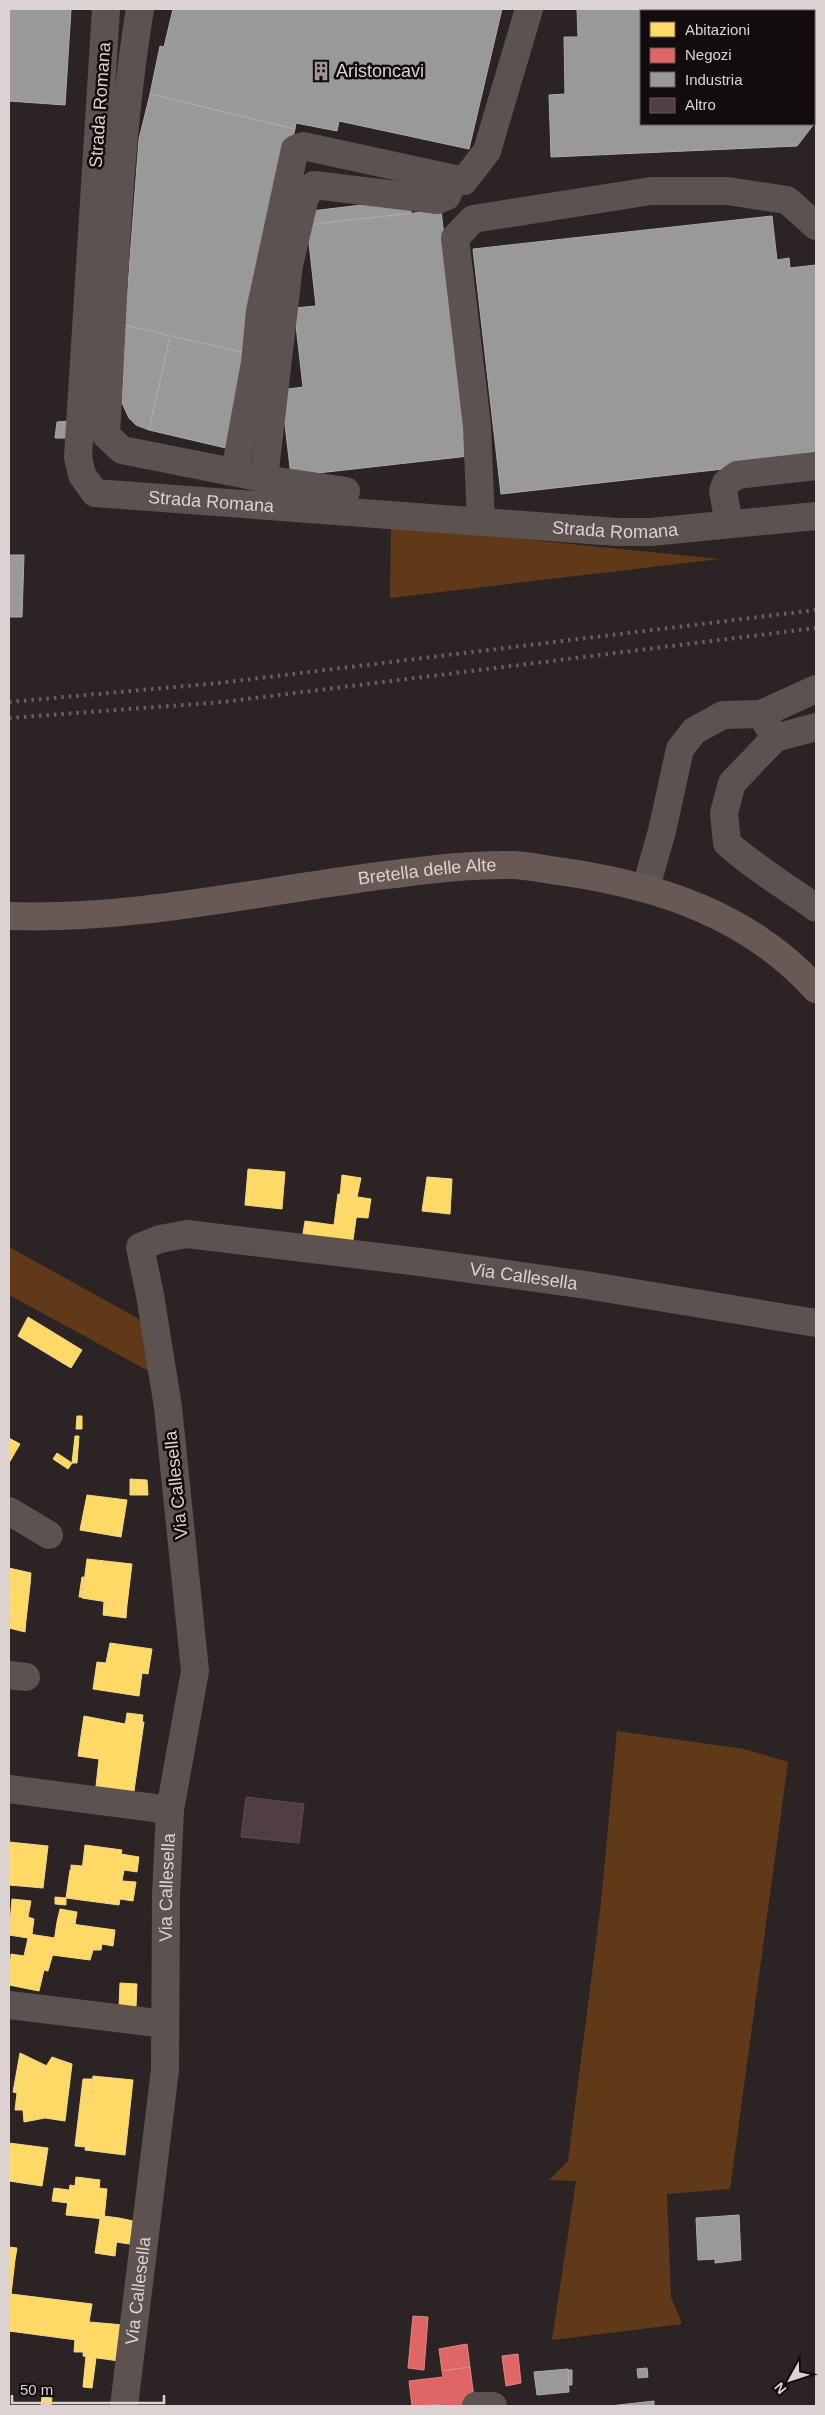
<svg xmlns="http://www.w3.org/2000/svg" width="825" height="2415" font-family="Arial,sans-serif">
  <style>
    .green { fill: #603a18 }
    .homes { fill: #ffd966; stroke: #f5d786 }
    .shops { fill: #e06666; stroke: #df8686 }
    .industry { fill: #999; stroke: #adaaaa }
    .building { fill: #503e43; stroke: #564e4f }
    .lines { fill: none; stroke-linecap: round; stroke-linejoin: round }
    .minor { stroke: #5c524f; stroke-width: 28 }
    .major { stroke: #685954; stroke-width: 28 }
    .rail { stroke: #68605f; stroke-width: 4; stroke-dasharray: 2.5 5; stroke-linecap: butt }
    .labels { text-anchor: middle; stroke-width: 5; stroke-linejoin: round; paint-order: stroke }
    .poi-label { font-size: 18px; fill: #ddd2d2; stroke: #130c0c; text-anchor: start }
    .street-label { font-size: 18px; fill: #ddd2d2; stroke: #130c0c }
  </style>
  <rect width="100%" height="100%" fill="#2c2424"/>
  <path class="green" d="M391,526L720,559L390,598Z
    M9,1247L148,1324L156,1375L9,1295Z
    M617,1731L744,1749L788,1762L730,2189L667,2194L671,2297L682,2324L552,2340L576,2181L549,2180L568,2161L601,1903Z"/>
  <path class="homes" d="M248,1169L285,1172L282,1209L245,1205Z
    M342,1175L361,1178L357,1197L340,1195Z
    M427,1177L452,1179L450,1214L422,1211Z
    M338,1194L371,1199L368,1218L356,1217L357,1212L336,1209Z
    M336,1209L357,1212L352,1247L302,1240L305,1221L334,1225Z
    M28,1317L82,1350L71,1368L18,1336Z
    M77,1416H82V1429H76Z
    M75,1436H79L77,1463H72Z
    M9,1438L20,1444L9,1463Z
    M57,1453L72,1463L68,1469L53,1459Z
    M130,1479L147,1480L148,1495H130Z
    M87,1495L127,1500L121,1537L80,1530Z
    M87,1559L132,1564L127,1605L82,1598Z
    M9,1568L31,1573L30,1585L9,1582Z
    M82,1577H84L82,1597H79Z
    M9,1582L30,1585L26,1620L11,1618L9,1624Z
    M104,1602L127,1605L126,1618L103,1615Z
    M11,1618L26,1620L25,1632L9,1628Z
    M110,1643L152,1649L148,1674L142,1673L139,1696L93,1689L97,1662L106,1663Z
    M127,1713L143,1715L142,1722L126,1720Z
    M84,1716L125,1724L126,1720L144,1722L134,1791L96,1786L99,1759L78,1756Z
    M9,1842L48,1846L43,1888L9,1885Z
    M85,1845L122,1850L121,1854L139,1857L137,1872L124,1870L122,1881L136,1882L133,1901L120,1899L119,1905L66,1898L70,1870L82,1871Z
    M71,1865L82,1866V1871L71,1870Z
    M55,1897L66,1898V1905L55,1904Z
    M12,1899L31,1901L28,1917L34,1919L32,1934H29L28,1938L9,1935Z
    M60,1909L77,1912L75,1924L57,1922Z
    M57,1922L115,1930L113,1946L102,1944L101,1950H93L90,1960L52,1955Z
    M29,1934L55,1938L52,1957L48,1971L44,1970L39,1991L9,1985L11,1954L24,1956Z
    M120,1983L137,1984L136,2007L119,2006Z
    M20,2053L47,2066L43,2071L29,2066L23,2110H15L17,2093L13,2092Z
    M52,2057L72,2064L65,2121L45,2118L24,2122L23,2110L29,2066L43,2071Z
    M93,2076L133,2080L125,2155L85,2150Z
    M83,2079H92L86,2147L75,2146Z
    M9,2143L48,2148L42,2186L9,2181Z
    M76,2177L100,2180L99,2188L107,2189L104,2219L66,2215L70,2185L75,2186Z
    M54,2188L69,2190L68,2203L52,2201Z
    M104,2216L119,2218L115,2256L95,2253L100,2219H104Z
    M119,2218L138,2222L136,2245L116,2242Z
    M9,2247L17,2248L15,2260L9,2259Z
    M9,2259L15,2260L9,2312Z
    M11,2294L92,2304L89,2322L124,2325L119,2361L83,2356L84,2341L9,2331Z
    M75,2339L84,2341L83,2352H74Z
    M86,2356L96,2358L92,2388L83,2387Z
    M42,2397L52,2398L51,2406H41Z"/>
  <path class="shops" d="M413,2316L428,2317L424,2370L408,2368Z
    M467,2344L470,2367L442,2371L439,2349Z
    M518,2354L521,2383L506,2386L502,2356Z
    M470,2367L475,2406H445L444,2404L412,2406L409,2381L443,2377L442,2371Z"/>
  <path class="industry" d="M9,9H71L65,105L9,101Z
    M173,9H502L469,149L339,121L337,131L296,123L295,129L150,94L160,46L164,47Z
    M577,9H732V11H641V124H814L797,146L551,157L549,95L565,94L564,37H578Z
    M732,9H816V68H814V11H732Z
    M814,68H816V120L814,124Z
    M150,94L295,129L242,352L125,325L139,139Z
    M411,199V213L314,224L312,211Z
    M441,210L469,456L291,476L281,390L303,387L294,308L316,306L307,225Z
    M772,216L777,260L789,258L790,268L816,265V451L811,452L812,459L501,494L473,249Z
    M125,325L170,336L149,430L136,425L129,418L122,403Z
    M170,336L254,355L230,449L149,430Z
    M70,421L68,438H55L57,422Z
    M9,555H24L22,617H9Z
    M739,2215L741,2260L715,2263V2259L698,2260L696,2218Z
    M647,2368L648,2377L638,2378L637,2369Z
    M568,2369L569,2392L537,2395L534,2372Z
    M568,2370H572V2385H569Z
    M654,2401V2406H610Z"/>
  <path class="building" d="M246,1797L304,1804L299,1843L241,1837Z"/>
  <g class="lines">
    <g class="minor">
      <path id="s1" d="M106,9L78,457L82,475L95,493L617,532H651L816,516"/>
      <path d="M140,9C117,149 114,293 106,435L122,450L278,481L346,491"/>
      <path d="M235,472L255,363L260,311L295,149L303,146L464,181L487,151L529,9"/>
      <path d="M264,478L289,265L305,197L314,185L438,200L447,196L453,179"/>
      <path d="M481,522L477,426L455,238L473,219L651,191H727L787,200L816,226"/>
      <path d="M729,524L723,491L726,483L737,475L816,466"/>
      <path d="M761,714L775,738L732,783L724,813L727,843C754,868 786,886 816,908"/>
      <path d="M775,738L816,727"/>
      <path d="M646,887L662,831L680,749L694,731L723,715L761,714L816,689"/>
      <path d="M9,1511L49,1535"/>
      <path d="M9,1675L26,1677"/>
      <path d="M9,1789L170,1810"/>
      <path d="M9,2005L165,2024"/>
      <path id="s2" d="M124,2406L165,2070L166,1895L170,1810L195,1671L168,1407L150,1295L140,1247L160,1239L187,1234L420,1262L586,1285L816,1323"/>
      <path d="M476,2406H493"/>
    </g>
    <path class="major" id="s3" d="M9,916C130,920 251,893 371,877C418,871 466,864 514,865C531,866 548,870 565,872C660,886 750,916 816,989"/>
    <path class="rail" d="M9,702L219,683L816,610
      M9,718L223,702L816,628"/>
  </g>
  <defs>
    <symbol id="building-bare" viewBox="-9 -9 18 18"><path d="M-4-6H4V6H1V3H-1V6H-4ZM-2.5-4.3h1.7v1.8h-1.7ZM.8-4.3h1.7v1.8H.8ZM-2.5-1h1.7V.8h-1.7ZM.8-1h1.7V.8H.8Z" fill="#9f9595" stroke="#130c0c" stroke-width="2.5" paint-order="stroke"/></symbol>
  </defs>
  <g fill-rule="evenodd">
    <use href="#building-bare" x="307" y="57" width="28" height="28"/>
  </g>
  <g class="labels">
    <g class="poi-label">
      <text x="336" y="77">Aristoncavi</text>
    </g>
    <g class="street-label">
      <text transform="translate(100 105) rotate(-86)" y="6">Strada Romana</text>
      <text dy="6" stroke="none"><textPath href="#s1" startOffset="606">Strada Romana</textPath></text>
      <text dy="6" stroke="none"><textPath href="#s1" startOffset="1011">Strada Romana</textPath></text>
      <text dy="6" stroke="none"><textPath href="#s3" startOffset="421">Bretella delle Alte</textPath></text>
      <text dy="6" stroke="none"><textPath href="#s2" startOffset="1556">Via Callesella</textPath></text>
      <text transform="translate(176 1485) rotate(-96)" y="6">Via Callesella</text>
      <text dy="6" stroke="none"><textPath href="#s2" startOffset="521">Via Callesella</textPath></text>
      <text dy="6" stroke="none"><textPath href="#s2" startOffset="116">Via Callesella</textPath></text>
    </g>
  </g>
  <rect width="825" height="2415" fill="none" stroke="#ddd2d2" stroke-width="20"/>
  <rect x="640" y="10" width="175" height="115" fill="#130c0c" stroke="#645b5b"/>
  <rect x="650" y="22" width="25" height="15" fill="#ffd966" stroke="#645b5b"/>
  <text x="685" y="35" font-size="15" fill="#ddd2d2">Abitazioni</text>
  <rect x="650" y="48" width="25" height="15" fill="#e06666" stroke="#645b5b"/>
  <text x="685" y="60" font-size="15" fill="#ddd2d2">Negozi</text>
  <rect x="650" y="72" width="25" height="15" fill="#999999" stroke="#645b5b"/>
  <text x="685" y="85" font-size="15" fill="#ddd2d2">Industria</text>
  <rect x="650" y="98" width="25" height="15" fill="#503e43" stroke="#645b5b"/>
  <text x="685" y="110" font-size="15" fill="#ddd2d2">Altro</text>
  <g transform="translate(790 2380) rotate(230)" stroke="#130c0c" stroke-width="4" paint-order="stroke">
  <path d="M0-4L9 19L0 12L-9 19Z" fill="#ddd2d2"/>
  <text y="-8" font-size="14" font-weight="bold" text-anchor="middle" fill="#ddd2d2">N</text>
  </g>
  <path d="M12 2395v8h152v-8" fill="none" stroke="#ddd2d2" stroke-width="2.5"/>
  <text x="20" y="2395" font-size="15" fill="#ddd2d2" stroke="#130c0c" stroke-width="4" paint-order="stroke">50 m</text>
</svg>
